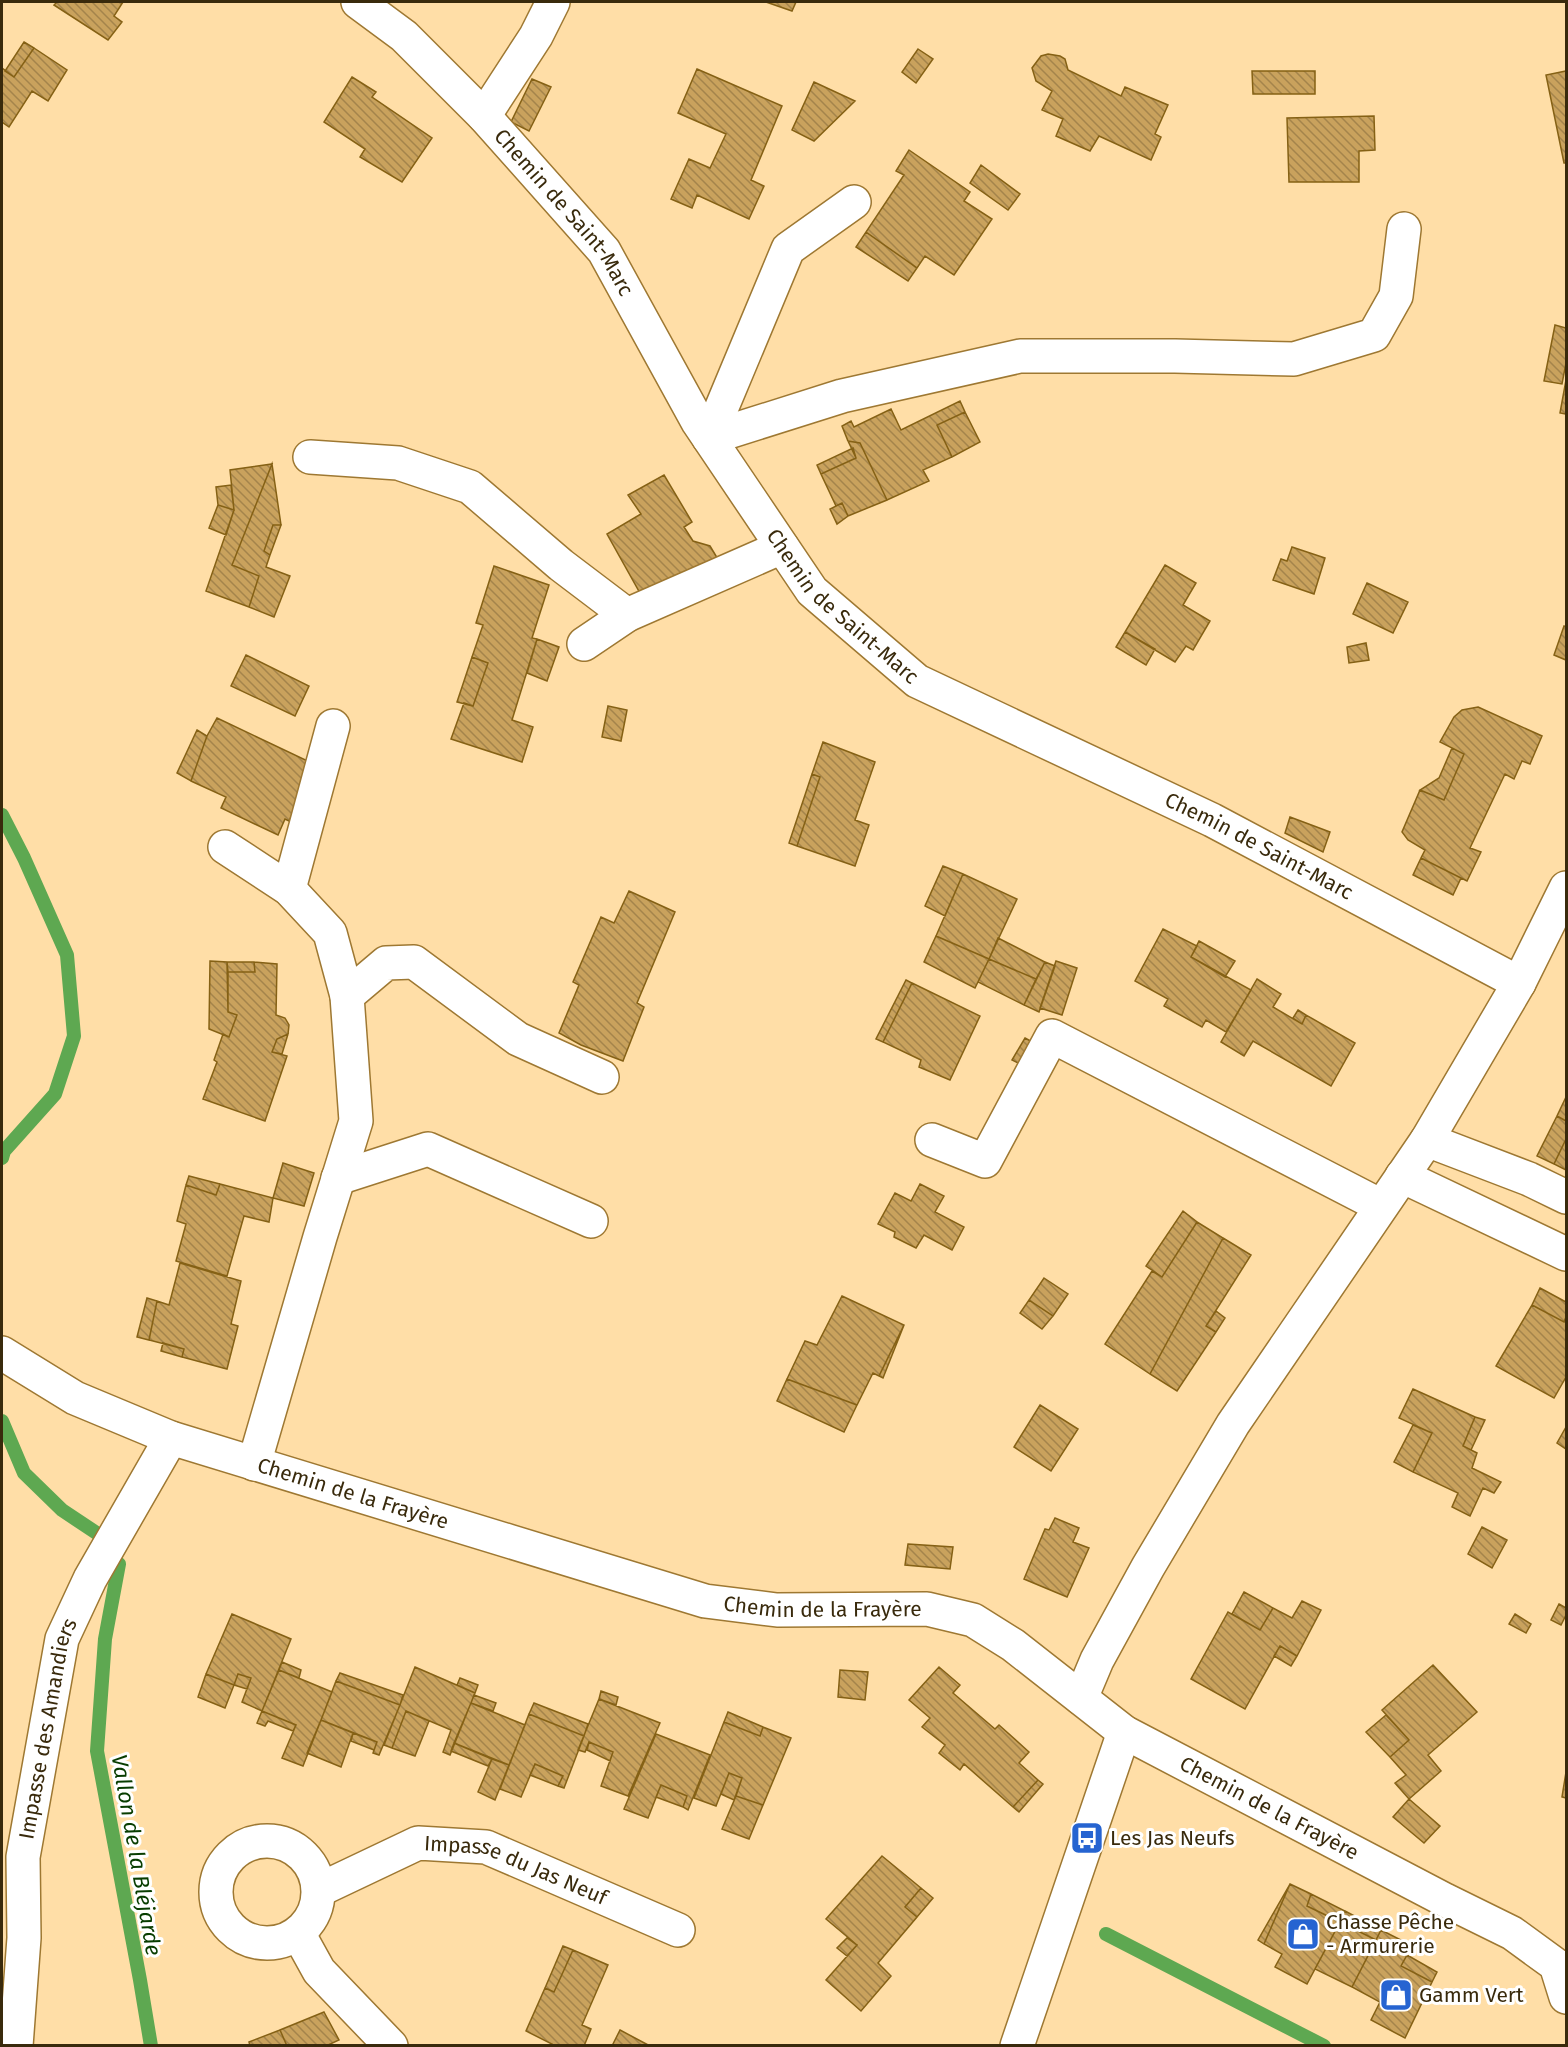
<svg xmlns="http://www.w3.org/2000/svg" width="1568" height="2047" font-family="'Fira Sans',sans-serif">
  <style>
    .lines { fill: none; stroke-linecap: round; stroke-linejoin: round }
    .stream { stroke: #5ea851; stroke-width: 14 }
    .building { fill: url(#building-back-hatch); stroke: #856115; stroke-width: 1.5 }
    .minor-casing { stroke: #9e7832; stroke-width: 36 }
    .minor { stroke: #fff; stroke-width: 33 }
    .labels { text-anchor: middle; stroke-width: 6; stroke-linejoin: round; paint-order: stroke }
    .street-label { font-size: 21px; fill: #392a0c; stroke: #fff }
    .poi-label { font-size: 21px; fill: #392a0c; stroke: #fff; text-anchor: start }
    .water-label { font-size: 22px; font-style: italic; fill: #083d00; stroke: #fff }
  </style>
  <defs>
    <pattern id="building-back-hatch" width="6" height="6" patternUnits="userSpaceOnUse" patternTransform="scale(1.5)"><rect width="6" height="6" fill="#c9a25d"/><path d="M-1 5l2 2M0 0l6 6M5-1l2 2" fill="none" stroke="#a4844b"/></pattern>
  </defs>
  <rect width="100%" height="100%" fill="#ffdea7"/>
  <g class="lines">
    <path class="stream" d="M2,815L24,858L67,955L74,1036L55,1094L4,1151L2,1158
      M2,1421L24,1473L62,1510L98,1534
      M119,1564L105,1639L97,1751L140,1980L151,2046
      M1106,1934L1324,2046"/>
  </g>
  <path class="building" d="M57,2H123L114,16L122,22L108,40L54,5Z
    M766,2H796L792,11Z
    M24,42L34,48L14,77L5,71Z
    M34,48L67,70L48,101L32,91L9,127L2,122V68L14,77Z
    M918,49L933,59L916,83L902,72Z
    M1048,54L1060,56L1065,59L1068,70L1121,96L1125,87L1168,105L1155,134L1161,137L1151,160L1099,136L1090,151L1056,136L1063,119L1042,110L1052,91L1036,81L1032,68L1041,56Z
    M697,69L782,106L751,180L764,186L749,219L697,195L692,208L671,199L689,159L710,168L726,134L678,113Z
    M1252,71H1315V94H1253Z
    M1566,71V163H1564L1546,75Z
    M352,77L376,92L372,97L432,138L402,182L360,157L365,149L324,122Z
    M532,79L551,87L529,131L511,122Z
    M814,82L855,101L814,141L792,130Z
    M1374,116L1375,150L1359,151V182H1289L1287,118Z
    M909,150L970,192L964,201L992,219L954,275L925,256L917,268L866,232L904,175L896,171Z
    M981,165L1020,194L1008,210L970,183Z
    M866,232L917,268L908,281L856,247Z
    M1555,325L1566,328V363L1562,384L1544,381Z
    M1566,380V414L1560,413Z
    M960,401L965,412L937,425L952,457L923,470L929,481L887,500L860,443L848,441L842,426L851,421L854,427L891,409L901,430Z
    M965,412L980,442L952,457L937,425Z
    M848,441L860,443L887,500L848,516L842,503L836,506L821,474L856,458Z
    M853,448L856,458L821,474L817,465Z
    M272,464L281,525H273L264,551L270,555L266,567L290,576L274,617L249,607L259,576L232,565Z
    M272,464L232,565L259,576L249,607L206,591L234,510L230,470Z
    M664,475L692,522L684,527L693,541L710,546L722,566L645,602L607,534L641,514L628,495Z
    M231,485L234,510L218,505L216,487Z
    M842,503L848,516L837,524L830,509Z
    M218,505L234,510L226,535L209,528Z
    M273,525H281L270,555L264,551Z
    M1292,547L1325,558L1314,594L1273,580L1281,559L1287,561Z
    M1165,565L1196,583L1183,605L1210,621L1193,650L1186,646L1175,662L1125,632Z
    M494,566L549,585L532,638L537,639L512,720L533,727L522,762L451,739L464,703L473,706L488,663L472,657L483,625L476,623Z
    M1367,583L1408,602L1393,633L1353,614Z
    M1564,626L1566,627V660L1554,655Z
    M1125,632L1155,649L1146,665L1116,647Z
    M537,639L559,647L547,681L527,673Z
    M1366,643L1369,660L1349,663L1347,647Z
    M246,655L309,686L295,716L231,686Z
    M472,657L488,663L473,706L457,702Z
    M608,706L627,710L621,741L602,737Z
    M1478,707L1542,736L1530,764L1522,761L1514,779L1505,774L1470,848L1481,852L1467,881L1421,858L1425,850L1408,840L1402,832L1420,790L1444,800L1464,754L1440,742L1454,717L1462,710Z
    M217,718L316,765L289,821L285,819L278,835L221,808L226,797L191,781L207,736Z
    M197,730L207,736L191,781L177,773Z
    M823,742L875,762L855,820L869,825L855,866L797,846L820,777L812,774Z
    M1452,748L1464,754L1444,800L1420,790L1439,778Z
    M812,774L820,777L797,846L789,843Z
    M1290,817L1330,832L1323,852L1285,833Z
    M1421,858L1461,878L1453,895L1413,875Z
    M943,866L963,874L945,916L925,906Z
    M963,874L1017,899L989,959L936,936Z
    M629,891L675,912L637,1003L644,1007L623,1061L581,1045L559,1033L579,985L573,982L601,917L614,923Z
    M1163,929L1197,946L1191,957L1251,990L1226,1032L1206,1020L1202,1027L1164,1006L1168,999L1135,981Z
    M936,936L989,959L975,988L924,962Z
    M998,938L1045,962L1036,979L989,959Z
    M1199,941L1235,961L1225,977L1191,957Z
    M989,959L1036,979L1024,1005L978,982Z
    M210,961L227,962L228,1012L237,1015L229,1037L209,1029Z
    M1056,961L1077,968L1062,1015L1040,1008Z
    M227,962H254L255,972H228Z
    M254,962L277,964L276,1015L285,1018L289,1025L288,1034L277,1039L272,1052L287,1056L265,1121L203,1099L217,1062L214,1060L223,1034L229,1037L237,1015L228,1012V972H255Z
    M1045,962L1055,966L1039,1012L1024,1005Z
    M1257,979L1281,994L1273,1007L1302,1024L1306,1015L1355,1043L1331,1086L1253,1041L1244,1056L1221,1042Z
    M906,980L912,983L883,1042L876,1039Z
    M912,983L980,1016L950,1080L919,1067L921,1060L883,1042Z
    M1298,1010L1306,1015L1302,1024L1293,1018Z
    M288,1034L282,1054L272,1052L277,1039Z
    M1025,1038L1038,1045L1026,1067L1012,1060Z
    M1566,1097V1121L1557,1116Z
    M1557,1116L1566,1121V1139L1554,1164L1537,1156Z
    M1566,1139V1170L1554,1164Z
    M283,1163L314,1173L304,1206L273,1198Z
    M189,1176L220,1184L216,1195L186,1185Z
    M220,1184L273,1198L269,1222L244,1216L227,1276L176,1261L186,1224L177,1221L186,1185L216,1195Z
    M920,1184L944,1196L935,1212L964,1227L952,1250L924,1235L916,1248L894,1237L895,1232L878,1224L895,1193L911,1201Z
    M1183,1211L1197,1222L1162,1277L1146,1266Z
    M1197,1222L1223,1238L1150,1374L1105,1344L1152,1271L1162,1277Z
    M1223,1238L1251,1255L1206,1326L1216,1332L1177,1391L1150,1374Z
    M180,1263L241,1281L231,1324L238,1326L227,1369L182,1357L184,1349L149,1340L157,1301L169,1305Z
    M1044,1278L1068,1294L1053,1316L1029,1300Z
    M1540,1288L1566,1302V1317L1564,1322L1532,1305Z
    M842,1296L904,1325L879,1376L873,1373L857,1405L787,1379L805,1341L817,1345Z
    M147,1298L157,1301L149,1340L137,1337Z
    M1029,1300L1053,1316L1042,1329L1020,1313Z
    M1532,1305L1564,1322L1566,1317V1377L1554,1398L1496,1366Z
    M1216,1311L1225,1318L1216,1332L1206,1326Z
    M904,1325L883,1378L879,1376Z
    M163,1343L184,1349L182,1357L161,1351Z
    M787,1379L857,1405L844,1432L777,1401Z
    M1413,1389L1475,1417L1463,1446L1477,1453L1472,1468L1501,1482L1494,1493L1483,1488L1470,1516L1452,1507L1458,1493L1413,1472L1432,1433L1399,1418Z
    M1040,1405L1078,1429L1051,1471L1014,1447Z
    M1475,1417L1485,1420L1471,1450L1463,1446Z
    M1413,1425L1432,1433L1413,1472L1394,1462Z
    M1566,1427V1449L1557,1443Z
    M1055,1518L1079,1528L1073,1542L1089,1548L1067,1597L1024,1579L1045,1529L1049,1530Z
    M1482,1527L1507,1540L1492,1568L1468,1554Z
    M908,1544L953,1547L950,1569L905,1565Z
    M1244,1592L1273,1608L1260,1630L1232,1614Z
    M1302,1601L1321,1610L1297,1656L1280,1646L1245,1709L1191,1679L1228,1612L1260,1630L1273,1608L1292,1618Z
    M1559,1604L1566,1608V1615L1561,1625L1551,1620Z
    M232,1614L291,1639L262,1711L242,1702L251,1678L238,1674L234,1685L206,1674Z
    M1515,1614L1531,1624L1526,1633L1509,1624Z
    M1280,1646L1297,1656L1291,1666L1274,1656Z
    M282,1662L301,1670L299,1678L279,1670Z
    M1433,1665L1477,1712L1428,1755L1441,1771L1409,1799L1395,1783L1406,1775L1390,1757L1409,1740L1382,1710Z
    M415,1667L475,1693L450,1755L443,1752L451,1730L406,1711L392,1748L384,1745Z
    M939,1667L960,1685L953,1693L995,1729L999,1725L1029,1752L1019,1763L1038,1780L1013,1807L964,1764L960,1770L939,1753L945,1745L922,1727L930,1718L909,1700Z
    M279,1670L332,1692L303,1766L282,1758L296,1725L262,1711Z
    M840,1670L868,1672L865,1700L838,1697Z
    M340,1673L403,1695L400,1705L336,1681Z
    M206,1674L234,1685L225,1708L198,1697Z
    M238,1674L251,1678L247,1689L234,1685Z
    M460,1678L478,1685L475,1693L457,1685Z
    M336,1681L400,1705L379,1755L373,1753L377,1742L321,1720Z
    M601,1691L618,1697L616,1705L599,1699Z
    M474,1695L496,1703L493,1711L471,1703Z
    M599,1699L660,1723L628,1796L601,1786L613,1752L589,1742L585,1752L578,1750Z
    M471,1703L525,1725L509,1765L454,1743Z
    M534,1703L588,1724L584,1736L529,1714Z
    M262,1711L296,1725L293,1731L268,1721L265,1726L257,1723Z
    M406,1711L429,1721L415,1756L392,1748Z
    M728,1712L763,1727L760,1736L724,1722Z
    M529,1714L584,1736L564,1788L558,1786L563,1776L535,1764L521,1797L500,1789Z
    M1386,1715L1409,1740L1390,1757L1366,1732Z
    M321,1720L353,1733L341,1767L307,1753Z
    M724,1722L760,1736L763,1727L791,1738L763,1805L736,1796L742,1778L729,1773L716,1806L694,1798Z
    M353,1733L377,1742L374,1750L351,1741Z
    M656,1734L710,1755L688,1810L683,1807L687,1796L661,1785L648,1818L624,1809Z
    M589,1742L613,1752L610,1761L587,1750Z
    M454,1743L492,1759L488,1766L451,1751Z
    M492,1759L509,1765L495,1800L478,1792Z
    M535,1764L563,1776L558,1786L530,1775Z
    M1566,1772V1798L1562,1797Z
    M729,1773L742,1778L734,1800L721,1794Z
    M1038,1780L1043,1784L1019,1812L1013,1807Z
    M661,1785L687,1796L683,1807L656,1797Z
    M736,1796L763,1805L749,1839L722,1829Z
    M1409,1799L1440,1826L1424,1843L1393,1817Z
    M882,1856L921,1888L905,1907L917,1917L878,1963L891,1976L861,2011L826,1980L857,1945L826,1919Z
    M1290,1884L1264,1944L1258,1940Z
    M1290,1884L1311,1894L1307,1906L1340,1922L1307,1984L1275,1967L1282,1954L1264,1944Z
    M921,1888L933,1898L917,1917L905,1907Z
    M1311,1894L1345,1911L1340,1922L1307,1906Z
    M1345,1911L1381,1930L1376,1940L1340,1922Z
    M1340,1922L1376,1940L1352,1987L1315,1969Z
    M1381,1930L1411,1945L1407,1955L1376,1940Z
    M847,1938L857,1945L847,1956L837,1948Z
    M1376,1940L1407,1955L1401,1966L1432,1982L1405,2038L1371,2020L1380,2002L1352,1987Z
    M563,1946L573,1950L554,1992L545,1988Z
    M573,1950L608,1965L582,2025L591,2029L584,2046H551L552,2044L526,2031L545,1988L554,1992Z
    M1407,1955L1437,1972L1432,1982L1401,1966Z
    M324,2012L339,2040L326,2046H287L280,2030Z
    M280,2030L287,2046H250L249,2042Z
    M620,2030L650,2046H612Z"/>
  <g class="lines">
    <defs>
      <g id="minor">
        <path id="s1" d="M358,2L404,36L484,116L604,251L698,422L812,591L917,681L1212,820L1519,983"/>
        <path d="M484,116L536,36L553,2"/>
        <path d="M709,438L842,396L1020,356H1175L1294,359L1374,335L1396,296L1404,229"/>
        <path d="M709,438L788,249L854,202"/>
        <path d="M310,457L398,463L470,487L561,565L627,615"/>
        <path d="M584,644L627,615L782,547"/>
        <path d="M225,847L289,889L330,933L347,996"/>
        <path d="M289,889L333,726"/>
        <path d="M932,1140L985,1161L1052,1036L1381,1206"/>
        <path d="M1427,1140L1529,1179L1566,1197"/>
        <path d="M1402,1176L1566,1254"/>
        <path d="M338,1178L428,1149L591,1221"/>
        <path id="s2" d="M2,1353L75,1398L171,1438L705,1601L777,1610L927,1609L973,1620L1013,1645L1124,1732L1445,1900L1512,1933L1556,1965L1566,1997"/>
        <path d="M254,1464L320,1237L356,1121L347,996L386,963L414,962L518,1039L602,1077"/>
        <path d="M1081,1698L1097,1660L1148,1567L1233,1424L1427,1140L1519,983L1566,888"/>
        <circle cx="267" cy="1892" r="51"/>
        <path id="s3" d="M319,1890L418,1843L486,1847L678,1930"/>
        <path d="M298,1933L319,1971L391,2046"/>
        <path id="s4" d="M16,2046L24,1938L23,1857L62,1639L90,1579L171,1438"/>
        <path d="M1017,2046L1124,1732"/>
      </g>
    </defs>
    <use href="#minor" class="minor-casing"/>
    <use href="#minor" class="minor"/>
  </g>
  <defs>
    <symbol id="bus-square" viewBox="-11 -11 22 22"><rect x="-9" y="-9" width="18" height="18" rx="4" fill="#2664d1" stroke="#fff"/><path d="M-5-6H5V4H4V6H2V4H-2V6H-4V4H-5ZM-3.5-4V0h7V-4ZM-3.5 1.2v1.5H-2V1.2ZM2 1.2v1.5H3.5V1.2Z" fill="#fff"/></symbol>
    <symbol id="shop-square" viewBox="-11 -11 22 22"><rect x="-9" y="-9" width="18" height="18" rx="4" fill="#2664d1" stroke="#fff"/><path d="M-5-2.5h2.3a2.7 3.5 0 0 1 5.4 0H5L5.5 6h-11ZM-1.5-2.5h3a1.5 2.3 0 0 0-3 0Z" fill="#fff"/></symbol>
  </defs>
  <g fill-rule="evenodd">
    <use href="#bus-square" x="1068" y="1819" width="38" height="38"/>
    <use href="#shop-square" x="1284" y="1915" width="38" height="38"/>
    <use href="#shop-square" x="1377" y="1976" width="38" height="38"/>
  </g>
  <g class="labels">
    <g class="street-label">
      <text dy="7" stroke="none"><textPath href="#s1" startOffset="296">Chemin de Saint-Marc</textPath></text>
      <text dy="7" stroke="none"><textPath href="#s1" startOffset="782">Chemin de Saint-Marc</textPath></text>
      <text dy="7" stroke="none"><textPath href="#s1" startOffset="1268">Chemin de Saint-Marc</textPath></text>
      <text dy="7" stroke="none"><textPath href="#s2" startOffset="380">Chemin de la Frayère</textPath></text>
      <text dy="7" stroke="none"><textPath href="#s2" startOffset="866">Chemin de la Frayère</textPath></text>
      <text dy="7" stroke="none"><textPath href="#s4" startOffset="320">Impasse des Amandiers</textPath></text>
      <text dy="7" stroke="none"><textPath href="#s2" startOffset="1370">Chemin de la Frayère</textPath></text>
      <text dy="7" stroke="none"><textPath href="#s3" startOffset="212">Impasse du Jas Neuf</textPath></text>
    </g>
    <g class="poi-label">
      <text x="1110" y="1845">Les Jas Neufs</text>
      <text x="1326" y="1929">Chasse Pêche<tspan x="1326" dy="24">- Armurerie</tspan></text>
      <text x="1419" y="2002">Gamm Vert</text>
    </g>
    <g class="water-label">
      <text transform="translate(137 1855) rotate(80)" y="8">Vallon de la Bléjarde</text>
    </g>
  </g>
  <rect width="1568" height="2047" fill="none" stroke="#392a0c" stroke-width="6"/>
</svg>
